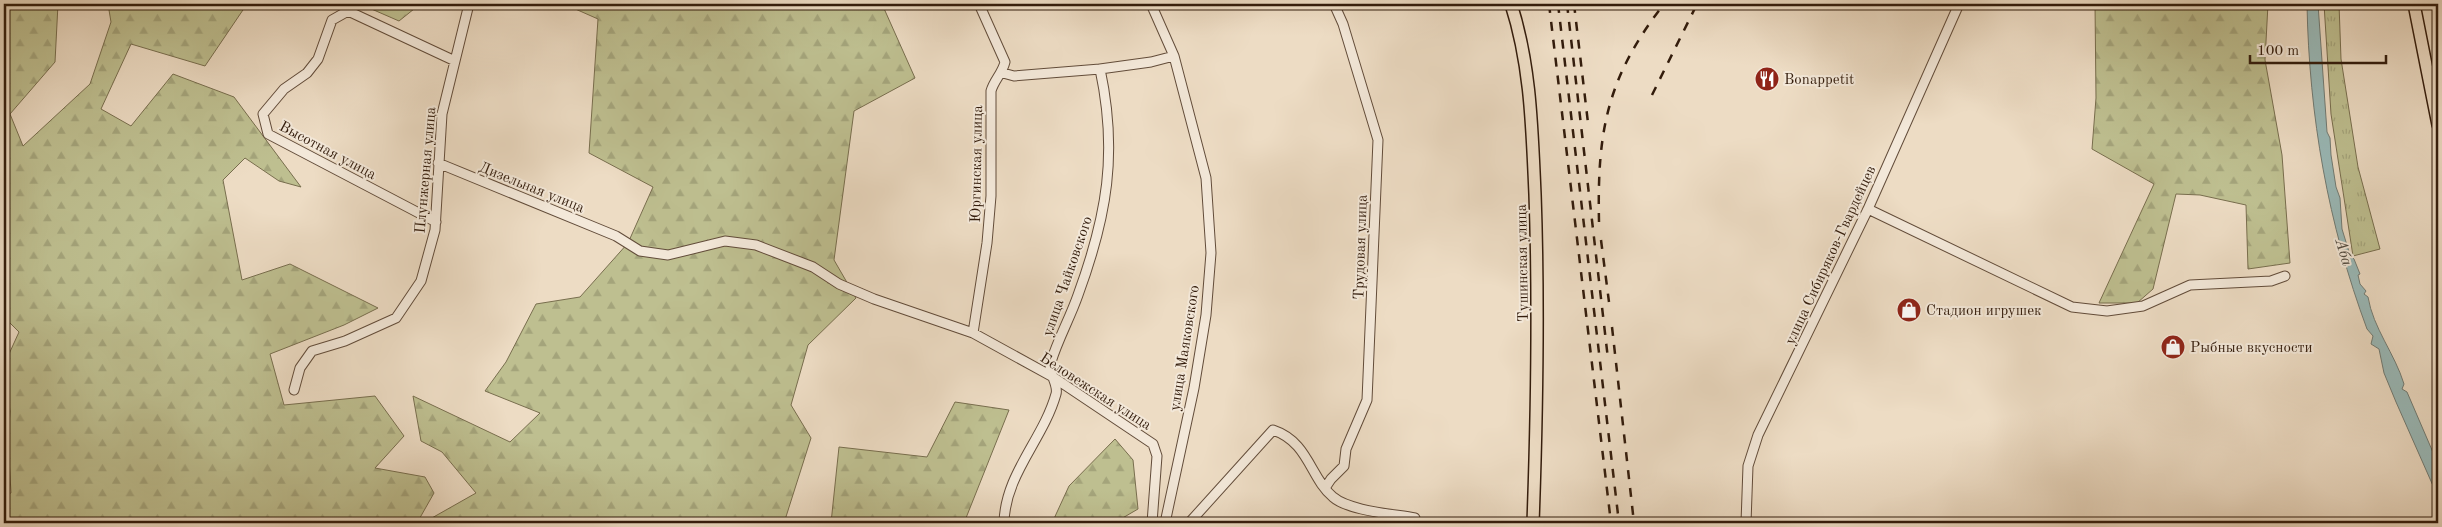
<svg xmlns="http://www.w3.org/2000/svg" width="2442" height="527" font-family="'Old Standard TT',serif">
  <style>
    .grass { fill: url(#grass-tufts); stroke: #786e4e }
    .forest { fill: url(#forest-firs); stroke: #786e4e }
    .water { fill: #9abab9; stroke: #717b74 }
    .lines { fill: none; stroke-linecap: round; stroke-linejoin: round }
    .minor-casing { stroke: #624c3a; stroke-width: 11 }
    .major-casing { stroke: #331c0c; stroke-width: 14 }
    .minor { stroke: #f3e8d9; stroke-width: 9 }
    .major { stroke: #eddcc4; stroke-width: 11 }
    .rail { stroke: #331c0c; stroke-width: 2.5; stroke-dasharray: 9 9; stroke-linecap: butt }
    .labels { text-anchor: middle; stroke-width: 4; stroke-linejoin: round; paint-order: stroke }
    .poi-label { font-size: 15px; fill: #331c0c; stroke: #f3e8d9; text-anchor: start }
    .street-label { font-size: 15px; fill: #331c0c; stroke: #f3e8d9 }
    .water-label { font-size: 16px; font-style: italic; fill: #524b40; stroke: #f3e8d9 }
  </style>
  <defs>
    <pattern id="grass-tufts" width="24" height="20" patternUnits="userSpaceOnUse" patternTransform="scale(1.25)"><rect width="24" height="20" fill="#bebf90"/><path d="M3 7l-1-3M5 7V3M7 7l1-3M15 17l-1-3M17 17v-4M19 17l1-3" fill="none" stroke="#a4a47b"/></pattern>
    <pattern id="forest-firs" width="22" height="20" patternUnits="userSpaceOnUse" patternTransform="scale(1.25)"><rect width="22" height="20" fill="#bebf90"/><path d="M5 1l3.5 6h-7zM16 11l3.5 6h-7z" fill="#a4a47b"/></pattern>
  </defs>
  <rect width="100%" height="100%" fill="#eddcc4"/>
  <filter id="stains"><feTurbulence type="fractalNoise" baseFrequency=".004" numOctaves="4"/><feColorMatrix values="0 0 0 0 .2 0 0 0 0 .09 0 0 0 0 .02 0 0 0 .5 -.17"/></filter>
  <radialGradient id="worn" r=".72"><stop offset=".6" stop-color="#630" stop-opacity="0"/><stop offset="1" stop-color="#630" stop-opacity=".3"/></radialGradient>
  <path class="grass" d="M2324,4H2339L2341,59L2358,167L2380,249L2353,256L2331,114Z"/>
  <path class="forest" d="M4,4H58L55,62L10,114L23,146L90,84L111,22L108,4H247L205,66L131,44L101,109L131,126L173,74L234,97L301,187L279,181L245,158L223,180L242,280L290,264L378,308L344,325L270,354L284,405L375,396L404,436L375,468L425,477L434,493L417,523H4V495L11,493L8,440L10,411L4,383V365L19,332L4,317Z
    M360,4H417L414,9L399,21Z
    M564,4H882L915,78L854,111L834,260L856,298L808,345L791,405L811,438L784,523H423L476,493L442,452L421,441L413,396L510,442L540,413L485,391L506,362L536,304L580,297L628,243L653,187L589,153L598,19Z
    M2095,4H2268L2265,60L2282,155L2290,263L2248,269L2246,205L2200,195L2176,194L2153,289L2137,303H2099L2154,184L2092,149L2096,98Z
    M955,402L1009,410L964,523H831L839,447L927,457Z
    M1115,439L1133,460L1138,509L1114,523H1052L1069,486Z"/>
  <path class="water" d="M2307,4H2318L2327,132L2330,138L2331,155L2336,187L2340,198L2342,229L2350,255L2354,259L2360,274L2358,275L2360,284L2366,291L2364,294L2368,297C2373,328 2395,354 2404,384L2402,389L2407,392L2438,464V497L2396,402L2384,373L2379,349L2371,344L2373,336L2367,329C2328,224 2309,116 2307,4Z"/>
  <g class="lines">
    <defs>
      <path id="minor" d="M1151,4L1174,56L1206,178L1211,253L1206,315L1194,388L1165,523
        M1003,73L1014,76L1100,69
        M438,163L616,236L640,251L668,255L725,241L756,245L813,267L839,284L874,299L973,333L1053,377L1153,444L1157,456L1152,523
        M1868,209L2072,307L2107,311L2143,306L2190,285L2271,281L2285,276
        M436,222L268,134L263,114L284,89L307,73L318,59L332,20L348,11L455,61
        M973,333L987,243L991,196V91C994,80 1002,74 1005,62L979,4
        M294,390L300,368L312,351L345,341L396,318L421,281L435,230L442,114L469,4
        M1325,488L1331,479L1344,466L1346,449L1367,400L1378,140L1343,24L1334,4
        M1004,523C1005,474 1043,440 1056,394C1059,384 1047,372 1051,362C1058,339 1070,318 1078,295C1107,216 1118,153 1100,69L1151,62L1174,56
        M1189,523L1273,430C1309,442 1310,478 1333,497C1349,511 1394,514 1415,518
        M1746,523L1748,466L1758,435L1868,209L1959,4"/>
      <path id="major" d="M1511,4C1531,66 1532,130 1535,194C1539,304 1537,413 1533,523
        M2414,4L2438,125"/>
    </defs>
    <use href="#minor" class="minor-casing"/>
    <use href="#major" class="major-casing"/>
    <use href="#minor" class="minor"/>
    <use href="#major" class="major"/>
    <path class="rail" d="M1549,4L1611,523
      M1558,4L1619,523
      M1567,4L1608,359
      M1574,4L1588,123
      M1652,95L1697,4
      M1599,222C1597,131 1607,77 1664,4
      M1601,240L1609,302
      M1612,327L1634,523"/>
  </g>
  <defs>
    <symbol id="restaurant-disc" viewBox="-11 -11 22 22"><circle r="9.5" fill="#8f2418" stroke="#f3e8d9"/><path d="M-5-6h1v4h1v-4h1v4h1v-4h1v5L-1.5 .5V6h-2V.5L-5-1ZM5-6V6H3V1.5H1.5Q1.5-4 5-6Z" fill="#fff"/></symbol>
    <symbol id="shop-disc" viewBox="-11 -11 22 22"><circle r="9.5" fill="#8f2418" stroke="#f3e8d9"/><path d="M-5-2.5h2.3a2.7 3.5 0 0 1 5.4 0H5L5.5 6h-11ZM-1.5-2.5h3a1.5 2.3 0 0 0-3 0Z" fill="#fff"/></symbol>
  </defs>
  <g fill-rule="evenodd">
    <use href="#restaurant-disc" x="1753" y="65" width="28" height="28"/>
    <use href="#shop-disc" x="1895" y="296" width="28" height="28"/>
    <use href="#shop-disc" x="2159" y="333" width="28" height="28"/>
  </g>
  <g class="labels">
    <g class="poi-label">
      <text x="1784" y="84">Bonappetit</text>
      <text x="1926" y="315">Стадион игрушек</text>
      <text x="2190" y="352">Рыбные вкусности</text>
    </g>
    <g class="street-label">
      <text transform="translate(328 150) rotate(28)" y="5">Высотная улица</text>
      <text transform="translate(976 164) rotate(-89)" y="5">Юргинская улица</text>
      <text transform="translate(425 170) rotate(-85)" y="5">Плунжерная улица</text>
      <text transform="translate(532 187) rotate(22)" y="5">Дизельная улица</text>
      <text transform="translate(1360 247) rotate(-88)" y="5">Трудовая улица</text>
      <text transform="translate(1830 255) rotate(-65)" y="5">улица Сибиряков-Гвардейцев</text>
      <text transform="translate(1522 263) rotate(-91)" y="5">Тушинская улица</text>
      <text transform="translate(1067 276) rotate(-71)" y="5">улица Чайковского</text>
      <text transform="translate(1184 348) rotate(-81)" y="5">улица Маяковского</text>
      <text transform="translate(1096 391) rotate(33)" y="5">Беловежская улица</text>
    </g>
    <g class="water-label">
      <text transform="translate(2345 252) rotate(73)" y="6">Аба</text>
    </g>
  </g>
  <rect width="2442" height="527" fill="none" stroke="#eddcc4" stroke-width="20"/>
  <rect x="5" y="5" width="2432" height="517" fill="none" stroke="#331c0c" stroke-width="2.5"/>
  <rect x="10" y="10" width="2422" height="507" fill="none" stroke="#331c0c"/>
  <path d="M2250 55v8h136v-8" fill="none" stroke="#331c0c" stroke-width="2.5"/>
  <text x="2257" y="55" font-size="15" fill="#331c0c" stroke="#f3e8d9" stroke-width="4" paint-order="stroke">100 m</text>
  <rect width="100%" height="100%" filter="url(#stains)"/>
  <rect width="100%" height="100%" fill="url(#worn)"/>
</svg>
